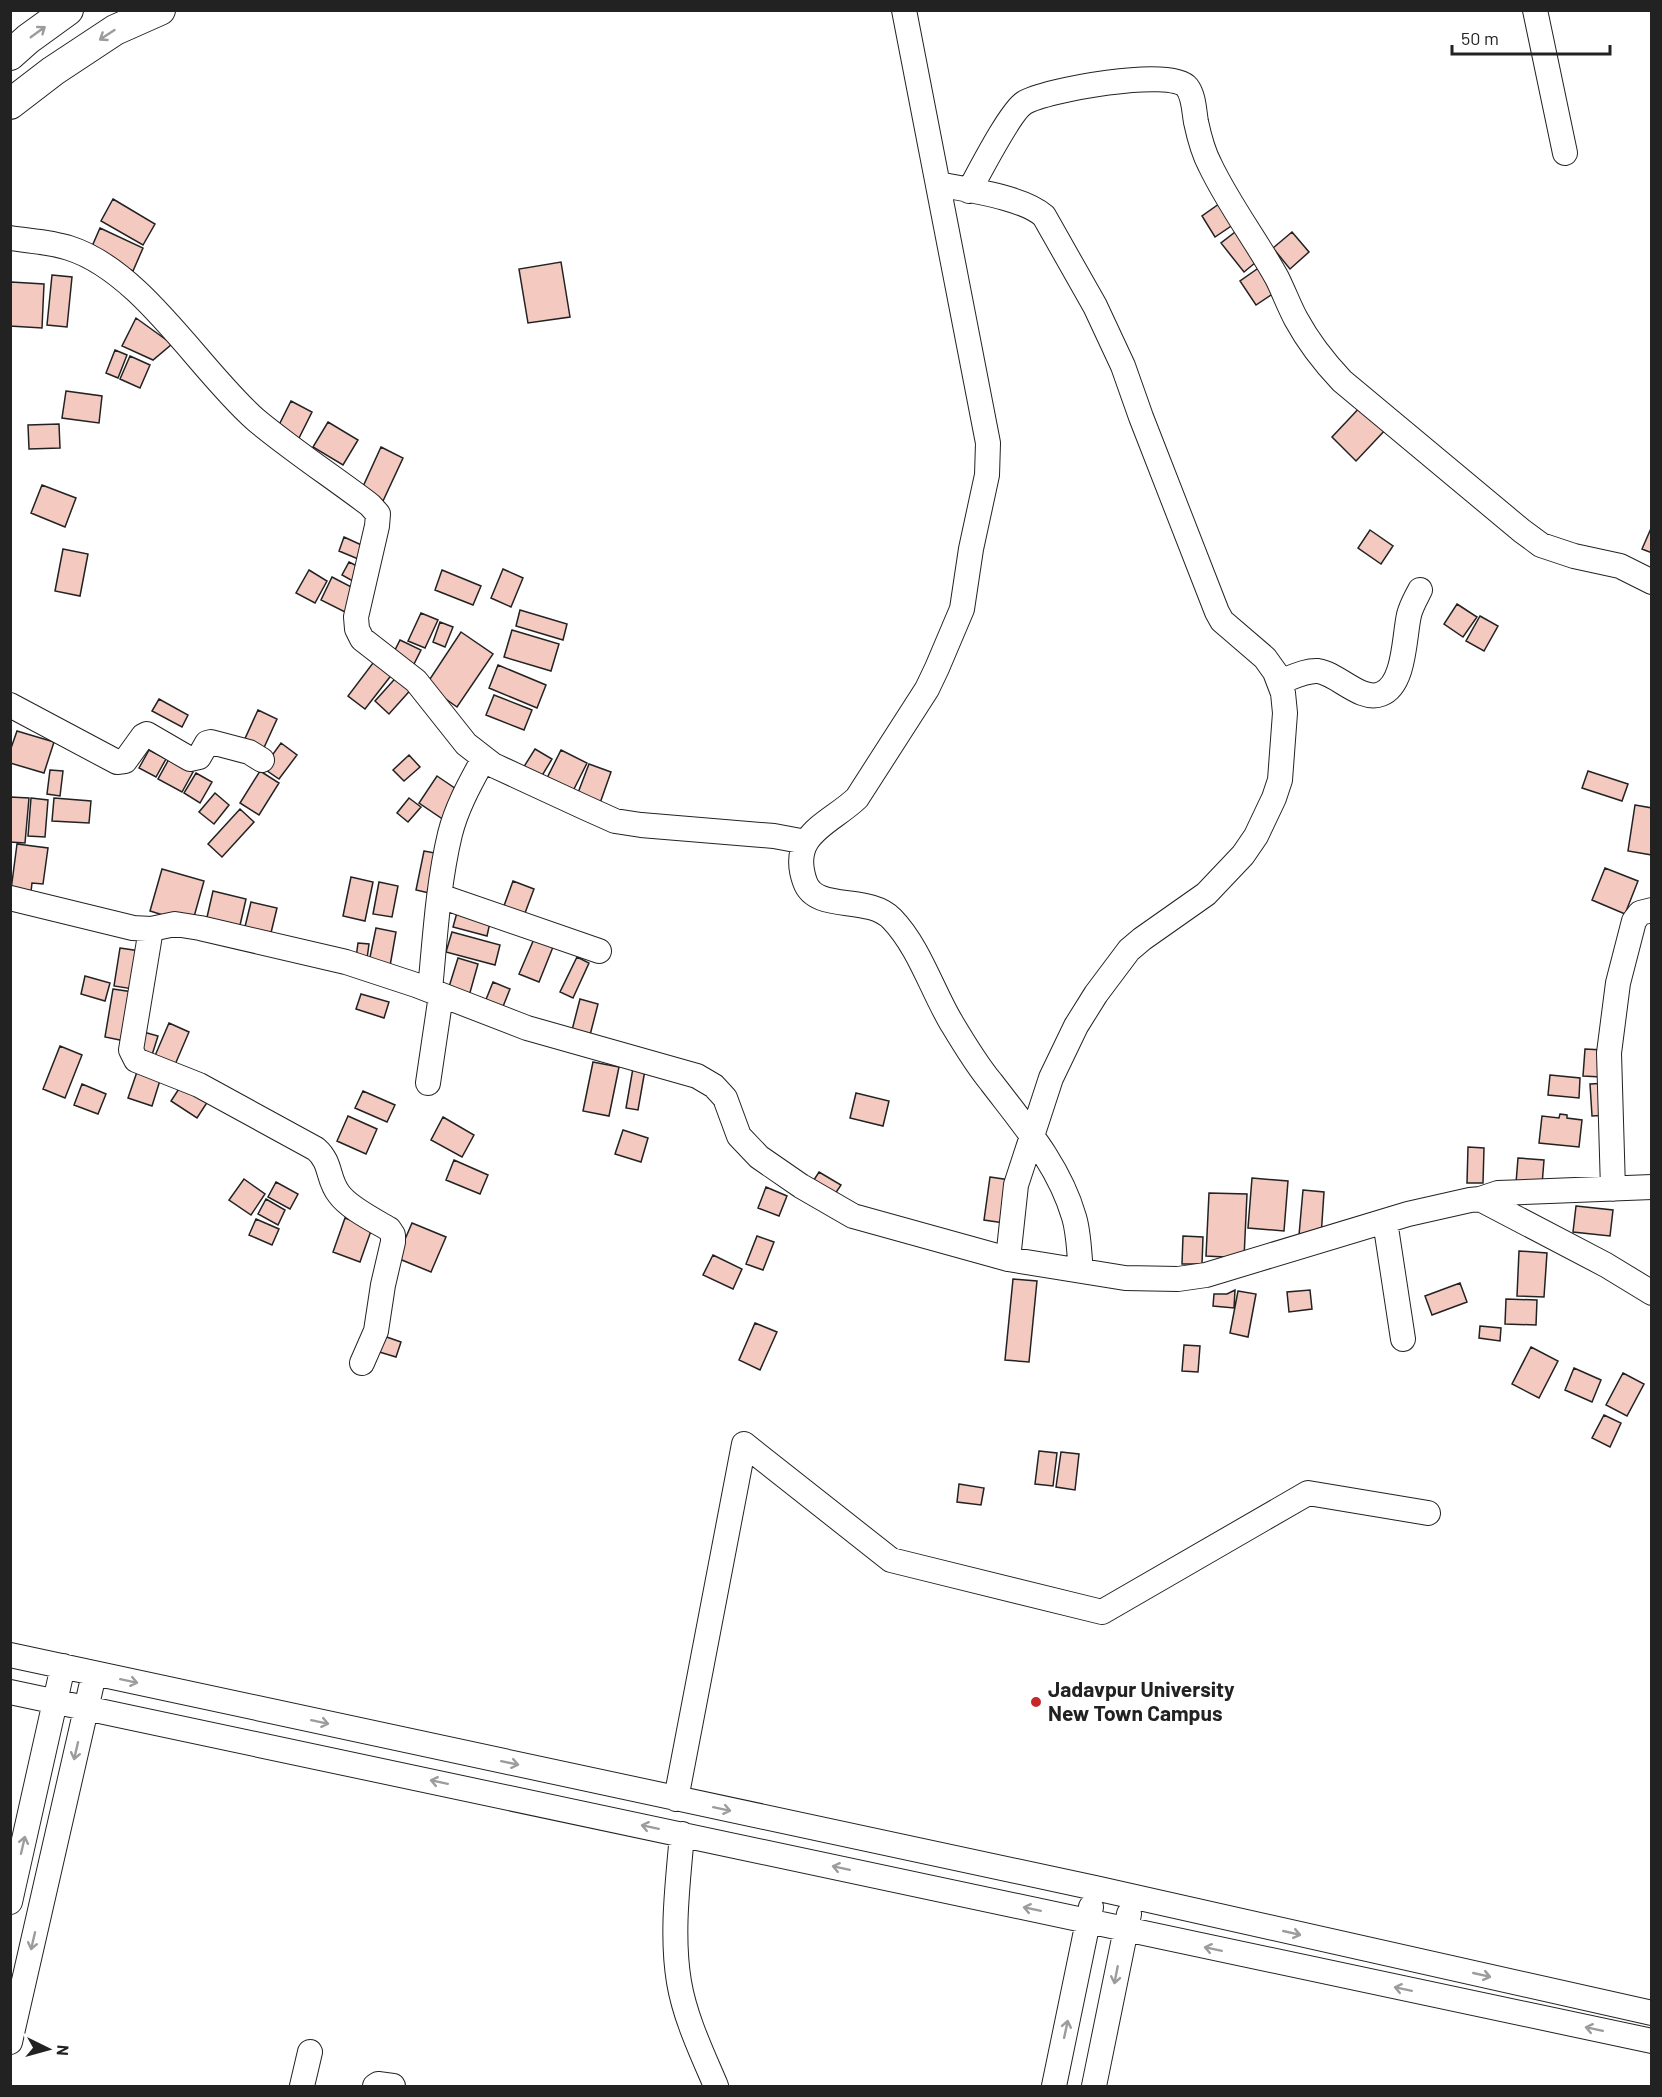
<svg xmlns="http://www.w3.org/2000/svg" width="1662" height="2097" font-family="Barlow,sans-serif">
  <style>
    .building { fill: #f3c9c0; stroke: #222; stroke-width: 1.5 }
    .lines { fill: none; stroke-linecap: round; stroke-linejoin: round }
    .minor-casing { stroke: #222; stroke-width: 26 }
    .major-casing { stroke: #222; stroke-width: 32 }
    .minor { stroke: #fff; stroke-width: 24 }
    .major { stroke: #fff; stroke-width: 30 }
    .oneway { stroke: #9c9c9c }
    .poi-dot { fill: #c62828; stroke: #fff; stroke-width: 2 }
    .labels { text-anchor: middle; stroke-width: 4.5; stroke-linejoin: round; paint-order: stroke }
    .poi-label { font-size: 21px; font-weight: bold; fill: #222; stroke: #fff; text-anchor: start }
  </style>
  <rect width="100%" height="100%" fill="#fff"/>
  <path class="building" d="M113,199L155,224L143,245L101,221Z
    M1226,199L1240,220L1215,237L1202,216Z
    M100,228L143,248L133,271L90,251Z
    M1239,229L1261,258L1244,272L1221,243Z
    M1292,232L1309,252L1290,269L1273,248Z
    M561,262L570,317L528,323L519,269Z
    M1260,267L1277,291L1256,305L1240,281Z
    M52,275L72,277L67,327L47,325Z
    M11,282L44,284L42,328L10,326Z
    M136,318L172,344L153,360L122,346Z
    M115,350L127,355L118,378L106,373Z
    M130,356L150,365L140,388L120,379Z
    M66,391L102,396L99,423L62,418Z
    M291,401L312,412L298,440L277,429Z
    M1363,404L1388,427L1356,461L1332,437Z
    M328,422L358,440L343,465L313,447Z
    M59,424L60,448L29,449L28,425Z
    M381,447L403,458L383,501L361,491Z
    M42,485L76,498L65,527L31,513Z
    M1652,526V553L1642,549Z
    M1370,530L1393,546L1381,564L1358,548Z
    M344,537L368,548L363,561L339,551Z
    M63,549L88,554L80,596L55,591Z
    M349,562L365,570L358,584L342,575Z
    M503,569L523,578L511,607L491,598Z
    M309,570L327,581L315,603L296,593Z
    M442,570L481,586L473,605L435,590Z
    M332,577L361,592L349,614L321,600Z
    M1457,604L1477,617L1463,637L1444,624Z
    M520,610L567,624L563,640L516,626Z
    M421,613L438,620L425,648L408,641Z
    M1480,616L1498,626L1484,651L1466,641Z
    M440,622L453,627L445,647L433,642Z
    M512,630L559,644L551,671L504,657Z
    M461,632L493,654L457,707L426,685Z
    M400,640L421,650L411,670L390,660Z
    M376,659L393,673L365,709L348,696Z
    M498,665L546,685L537,708L489,688Z
    M401,672L415,685L389,714L375,701Z
    M494,695L532,710L524,730L486,715Z
    M159,699L188,715L182,727L152,711Z
    M258,710L277,719L262,752L243,743Z
    M17,731L54,742L44,773L10,763V751Z
    M281,743L297,755L279,779L263,768Z
    M535,749L552,759L537,784L520,773Z
    M149,750L166,759L156,777L139,768Z
    M561,750L587,763L570,797L544,784Z
    M409,755L420,767L404,781L393,770Z
    M169,759L193,772L182,792L158,779Z
    M589,764L611,772L599,806L576,798Z
    M50,770L63,771L60,796L47,794Z
    M260,771L279,783L259,815L240,803Z
    M1588,771L1628,784L1622,801L1582,788Z
    M196,773L212,782L200,803L184,793Z
    M437,776L462,793L444,820L419,803Z
    M215,793L229,805L214,824L199,812Z
    M10,797L29,798L25,843L10,842Z
    M31,798L48,800L45,837L28,836Z
    M54,798L91,801L89,823L52,821Z
    M409,798L421,807L408,822L397,813Z
    M1635,805L1652,808V855L1628,851Z
    M240,809L254,822L222,857L208,844Z
    M17,844L48,848L43,884L32,883L31,892L11,890Z
    M424,851L446,855L438,895L416,890Z
    M1605,868L1638,881L1625,914L1592,900Z
    M162,869L204,881L192,924L150,911Z
    M351,877L373,882L365,921L343,916Z
    M513,881L534,889L522,921L501,914Z
    M379,882L398,886L392,917L373,914Z
    M213,891L246,899L238,934L205,926Z
    M251,902L277,908L269,941L243,935Z
    M458,909L491,918L487,936L453,927Z
    M376,928L396,932L390,966L369,962Z
    M452,932L500,945L495,965L446,952Z
    M534,939L553,947L539,982L519,974Z
    M358,943L369,944L366,966L355,965Z
    M120,948L140,951L133,989L114,986Z
    M577,957L589,963L573,998L560,992Z
    M458,958L478,964L469,996L448,990Z
    M85,976L110,983L105,1001L81,994Z
    M493,982L510,989L500,1014L483,1007Z
    M113,989L133,992L125,1041L105,1037Z
    M361,994L389,1002L384,1018L356,1009Z
    M580,999L598,1004L589,1039L571,1034Z
    M169,1023L189,1032L174,1067L154,1058Z
    M140,1031L158,1036L152,1055L134,1049Z
    M60,1046L82,1055L65,1098L43,1089Z
    M1585,1049L1603,1050L1601,1077L1583,1076Z
    M593,1062L619,1067L609,1116L583,1111Z
    M139,1066L162,1074L152,1106L128,1098Z
    M633,1068L645,1070L638,1110L626,1108Z
    M1550,1075L1580,1078L1579,1098L1548,1095Z
    M184,1081L210,1098L197,1118L171,1101Z
    M1609,1083L1610,1115L1592,1116L1590,1084Z
    M82,1084L106,1094L98,1114L74,1105Z
    M363,1091L395,1105L387,1122L355,1108Z
    M856,1093L889,1101L883,1126L850,1118Z
    M1560,1114L1567,1115V1118L1582,1120L1579,1147L1539,1143L1542,1116L1559,1118Z
    M348,1116L377,1129L366,1154L337,1141Z
    M443,1117L474,1135L462,1157L431,1140Z
    M623,1130L648,1138L641,1162L615,1154Z
    M1468,1147L1484,1148L1483,1183H1467Z
    M1518,1158L1544,1160L1542,1185L1516,1183Z
    M454,1160L488,1175L480,1194L446,1180Z
    M819,1172L841,1185L831,1200L810,1186Z
    M990,1177L1010,1180L1004,1223L984,1220Z
    M1252,1178L1288,1181L1284,1231L1248,1228Z
    M244,1179L265,1194L251,1215L229,1200Z
    M276,1182L298,1194L290,1209L268,1197Z
    M766,1187L787,1196L779,1216L758,1208Z
    M1303,1190L1324,1192L1321,1237L1299,1235Z
    M1209,1193L1247,1194L1244,1258L1206,1256Z
    M266,1199L285,1210L278,1225L258,1214Z
    M1576,1206L1613,1210L1610,1236L1573,1232Z
    M345,1218L372,1228L360,1262L333,1252Z
    M256,1219L279,1229L272,1245L249,1235Z
    M412,1223L446,1237L431,1272L397,1258Z
    M757,1236L774,1242L763,1270L746,1264Z
    M1183,1236L1203,1237L1202,1264H1182Z
    M1519,1251L1547,1253L1544,1297L1517,1296Z
    M713,1255L742,1269L733,1289L703,1275Z
    M1013,1279L1037,1281L1029,1362L1005,1360Z
    M1460,1283L1467,1302L1432,1315L1425,1296Z
    M1235,1290L1234,1308L1213,1306L1214,1294H1227Z
    M1310,1290L1312,1309L1289,1312L1287,1292Z
    M1238,1291L1256,1294L1248,1337L1230,1333Z
    M1506,1299L1537,1300L1536,1325L1505,1324Z
    M755,1323L777,1332L760,1370L739,1360Z
    M1480,1326L1501,1328L1500,1341L1479,1338Z
    M381,1335L401,1342L396,1357L376,1351Z
    M1184,1345L1200,1346L1198,1372L1182,1371Z
    M1531,1347L1558,1361L1539,1398L1512,1384Z
    M1574,1368L1601,1380L1592,1402L1565,1390Z
    M1623,1373L1644,1384L1627,1416L1606,1405Z
    M1604,1415L1621,1423L1610,1447L1592,1438Z
    M1039,1451L1057,1453L1053,1486L1035,1484Z
    M1061,1452L1079,1454L1075,1490L1056,1487Z
    M959,1484L984,1488L981,1505L957,1502Z"/>
  <g class="lines">
    <defs>
      <path id="minor" d="M904,10L988,443L987,475L971,549L962,609L937,668L927,689L857,798C830,824 788,834 805,882C816,913 868,894 892,919C919,947 932,990 951,1022C963,1042 976,1064 991,1082C1023,1124 1059,1165 1074,1217C1079,1233 1079,1253 1081,1271
        M1535,10L1565,153
        M938,184C967,190 1023,197 1044,216L1095,306L1123,366L1141,417L1217,612L1222,621L1265,658L1275,672L1283,693L1285,713L1280,780L1274,798L1256,836L1243,855L1206,894L1142,939L1129,950L1096,994L1076,1026L1051,1078L1016,1185L1008,1259
        M969,191C979,173 1010,112 1024,103C1045,90 1172,67 1187,87C1194,96 1194,111 1196,122C1199,136 1203,152 1210,165C1229,205 1256,240 1277,278C1284,292 1289,306 1296,319C1309,343 1324,362 1342,381L1522,531L1541,545L1574,556L1620,566L1652,582
        M10,238C29,241 51,242 69,248C142,271 199,370 256,420C292,450 333,477 370,505L378,514L377,526L356,617L357,629L362,639L416,681L466,744L493,765L586,808L615,821L641,825L774,836L806,842
        M1279,682C1291,678 1306,670 1318,671C1338,674 1361,702 1381,694C1405,685 1404,637 1409,615C1411,606 1416,598 1420,590
        M10,705L117,762L125,761L143,736L147,734L190,759L199,757L207,743L211,742L249,752L262,760
        M440,896L599,951
        M10,898L133,928L151,929L175,924L200,928L346,962L416,985L527,1028L697,1076L714,1086L725,1098L739,1136L759,1157L801,1186L853,1216L1008,1259L1125,1278L1178,1279L1206,1275L1408,1214L1470,1200L1480,1199L1606,1265L1652,1293
        M151,929L131,1050L136,1060L199,1085L316,1149C332,1163 327,1179 339,1194C349,1208 374,1220 389,1229L393,1235V1242L383,1285L376,1331L362,1363
        M430,990C435,938 438,884 450,834C457,806 471,782 484,758
        M428,1083L441,995
        M1613,1189L1609,1053L1618,983L1634,921L1640,913L1652,910
        M1480,1199L1498,1193L1652,1187
        M1385,1221L1403,1339
        M10,1655L1095,1888L1652,2013
        M10,1692L1652,2041
        M676,1799L744,1444L891,1560L1102,1612L1308,1493L1428,1513
        M682,1834C678,1882 671,1934 679,1982C685,2018 702,2053 716,2086
        M10,1902L63,1666
        M10,2042L94,1674
        M302,2086L310,2052
        M375,2086L378,2084L393,2086
        M1054,2086L1091,1907
        M1094,2086L1129,1914"/>
      <path id="major" d="M10,55L28,39L68,10
        M10,104L53,71L115,30L160,10"/>
    </defs>
    <use href="#minor" class="minor-casing"/>
    <use href="#major" class="major-casing"/>
    <use href="#minor" class="minor"/>
    <use href="#major" class="major"/>
  </g>
  <defs><path id="oneway-shaft" d="M-6 0H5M1.5-3L5.5 0L1.5 3" fill="none" stroke-width="1.6" stroke-linecap="round" stroke-linejoin="round" transform="scale(1.5)"/></defs>
  <g class="oneway">
    <use href="#oneway-shaft" transform="translate(38 32) rotate(-36)"/>
    <use href="#oneway-shaft" transform="translate(107 35) rotate(147)"/>
    <use href="#oneway-shaft" transform="translate(129 1681) rotate(12)"/>
    <use href="#oneway-shaft" transform="translate(320 1722) rotate(12)"/>
    <use href="#oneway-shaft" transform="translate(76 1751) rotate(103)"/>
    <use href="#oneway-shaft" transform="translate(510 1763) rotate(12)"/>
    <use href="#oneway-shaft" transform="translate(439 1782) rotate(-168)"/>
    <use href="#oneway-shaft" transform="translate(722 1809) rotate(12)"/>
    <use href="#oneway-shaft" transform="translate(650 1827) rotate(-168)"/>
    <use href="#oneway-shaft" transform="translate(23 1845) rotate(-77)"/>
    <use href="#oneway-shaft" transform="translate(841 1868) rotate(-168)"/>
    <use href="#oneway-shaft" transform="translate(1032 1909) rotate(-168)"/>
    <use href="#oneway-shaft" transform="translate(1292 1933) rotate(13)"/>
    <use href="#oneway-shaft" transform="translate(33 1941) rotate(103)"/>
    <use href="#oneway-shaft" transform="translate(1213 1949) rotate(-168)"/>
    <use href="#oneway-shaft" transform="translate(1116 1975) rotate(101)"/>
    <use href="#oneway-shaft" transform="translate(1482 1975) rotate(13)"/>
    <use href="#oneway-shaft" transform="translate(1403 1989) rotate(-168)"/>
    <use href="#oneway-shaft" transform="translate(1066 2029) rotate(-78)"/>
    <use href="#oneway-shaft" transform="translate(1594 2029) rotate(-168)"/>
  </g>
  <circle class="poi-dot" cx="1036" cy="1702" r="6"/>
  <g class="labels">
    <g class="poi-label">
      <text x="1048" y="1697">Jadavpur University<tspan x="1048" dy="24">New Town Campus</tspan></text>
    </g>
  </g>
  <rect width="1662" height="2097" fill="none" stroke="#222222" stroke-width="24"/>
  <g transform="translate(48 2049) rotate(95)" stroke="#ffffff" stroke-width="4.5" paint-order="stroke">
  <path d="M0-4.5L10 22L0 15L-10 22Z" fill="#222222"/>
  <text y="-9" font-size="16" font-weight="bold" text-anchor="middle" fill="#222222">N</text>
  </g>
  <path d="M1452 45v9h158v-9" fill="none" stroke="#222222" stroke-width="3"/>
  <text x="1461" y="45" font-size="18" fill="#222222" stroke="#ffffff" stroke-width="4.5" paint-order="stroke">50 m</text>
</svg>
